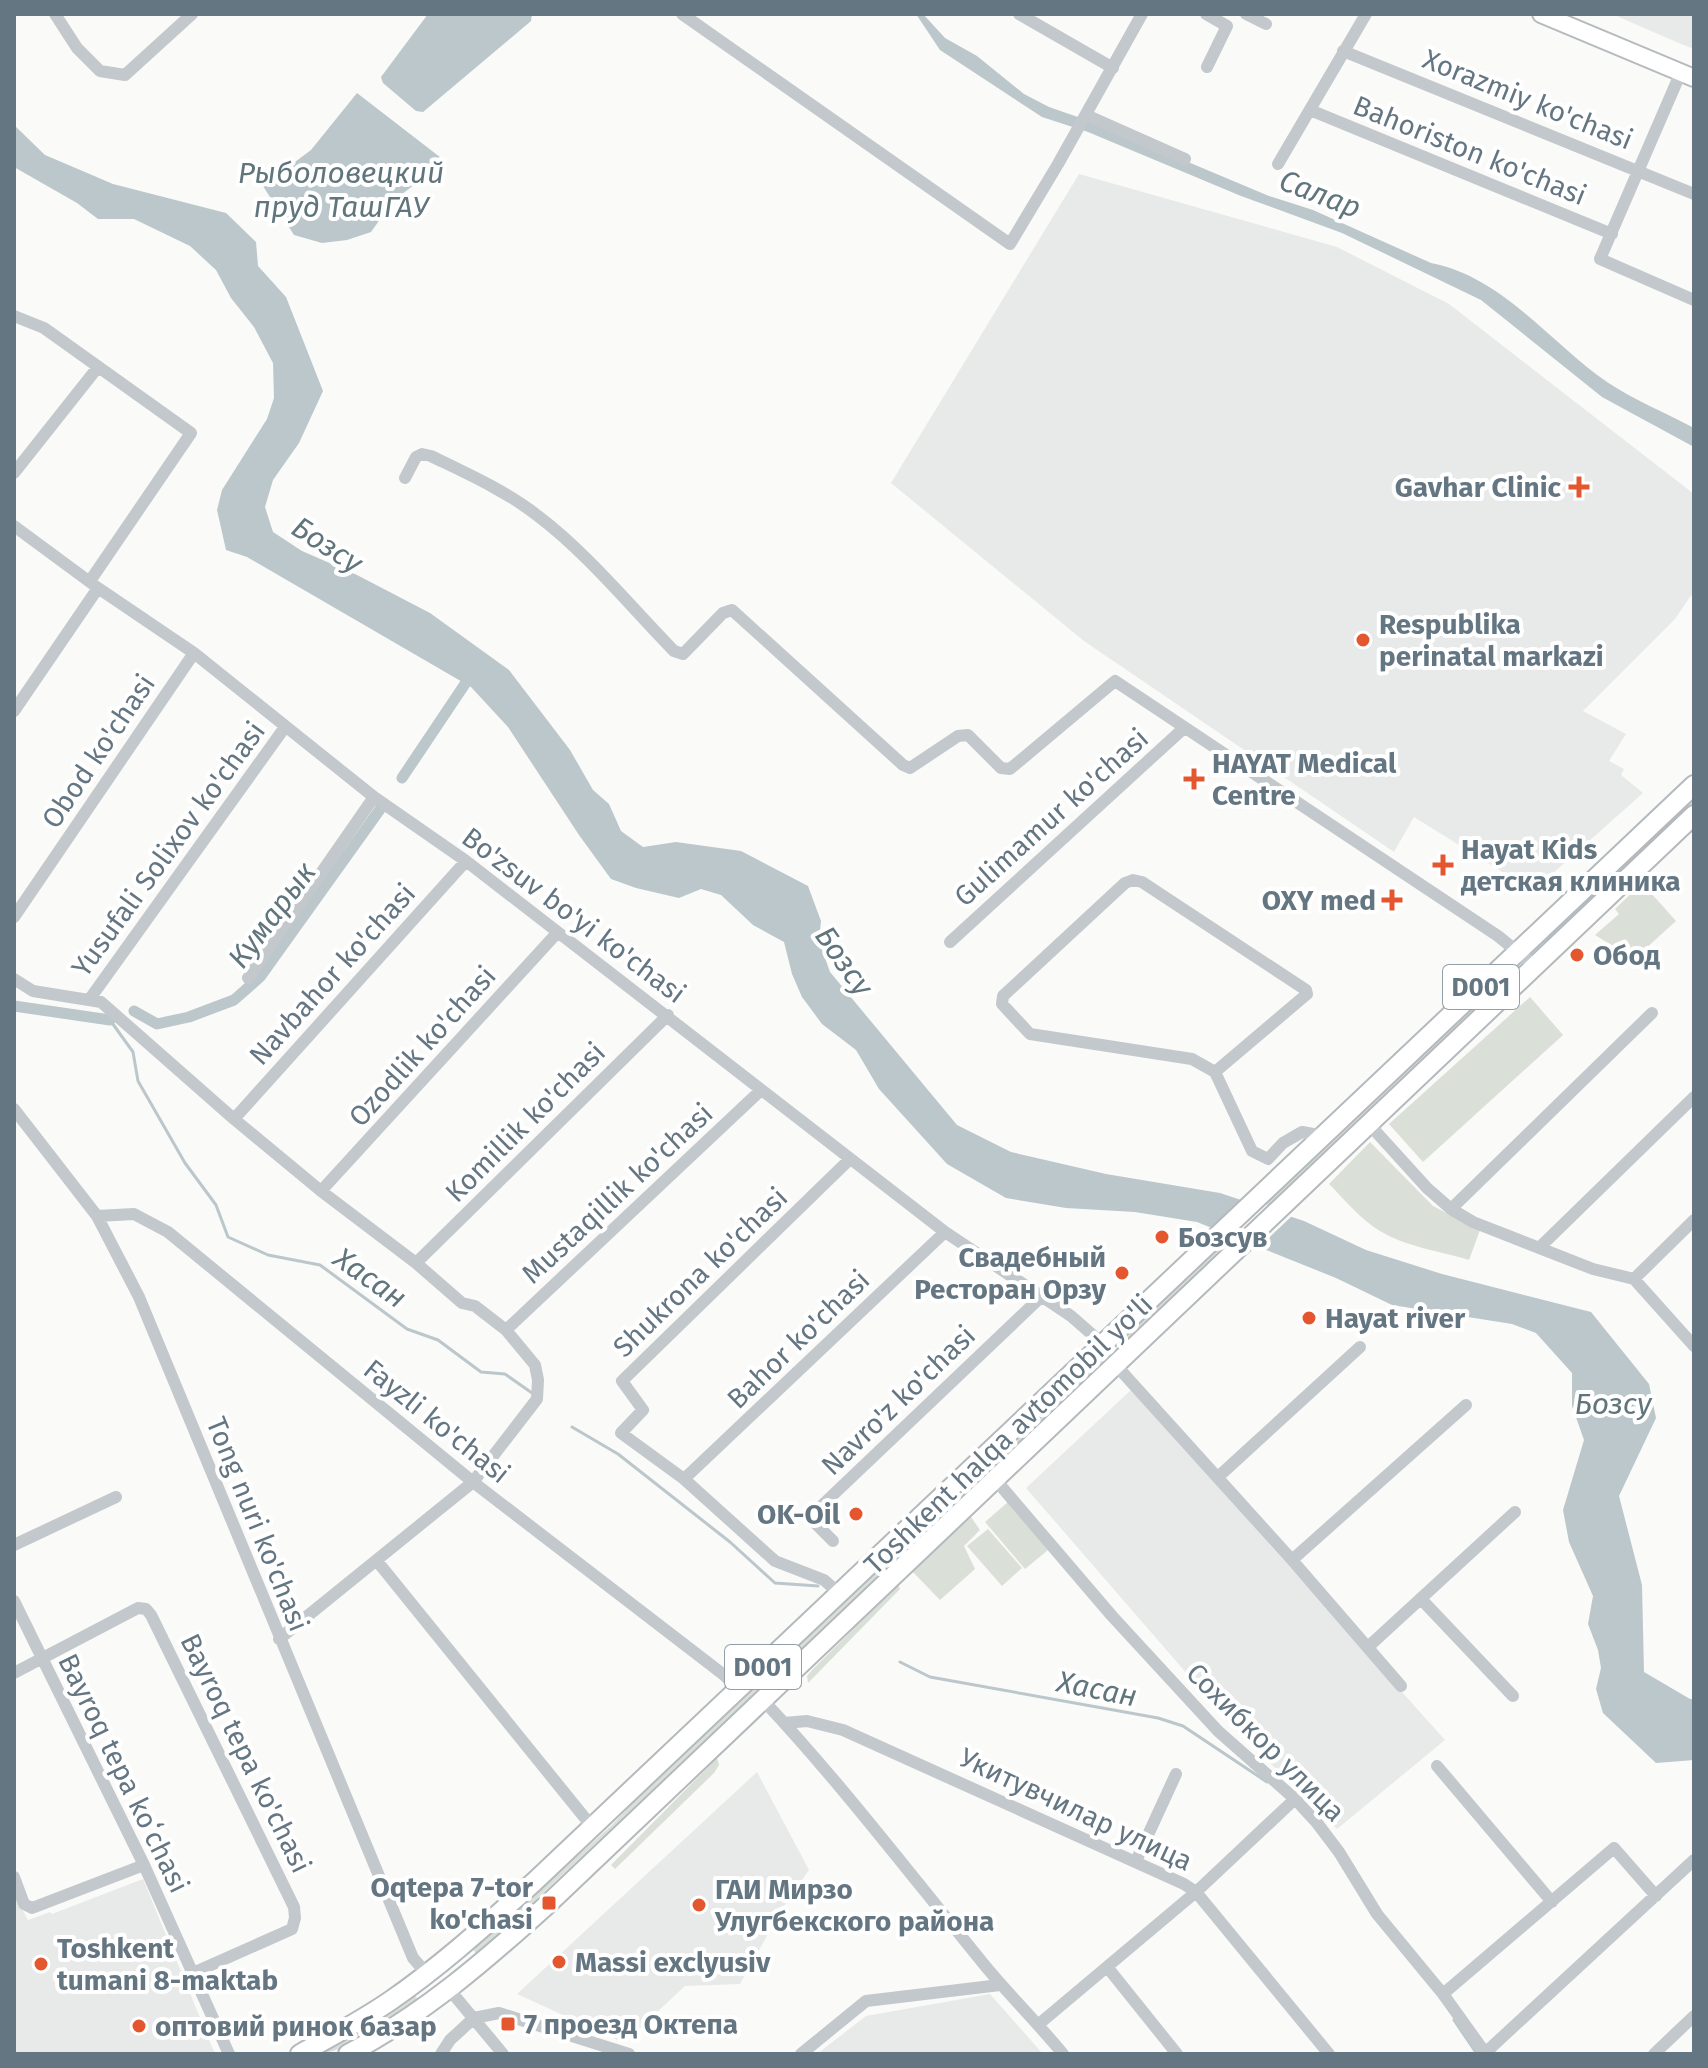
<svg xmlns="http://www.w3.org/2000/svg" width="1708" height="2068" font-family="'Fira Sans',sans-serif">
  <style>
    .built { fill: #e8e9e9 }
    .green { fill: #dadfd7 }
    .water { fill: #bbc7cb }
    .pier { fill: #fafaf8 }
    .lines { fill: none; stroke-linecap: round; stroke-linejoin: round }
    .stream { stroke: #bbc7cb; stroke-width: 3 }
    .canal { stroke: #bbc7cb; stroke-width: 11 }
    .major-casing { stroke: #b5babe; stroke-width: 20 }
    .highway-casing { stroke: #b4b9bd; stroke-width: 22 }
    .minor { stroke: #c3c8cc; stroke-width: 12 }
    .major { stroke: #fff; stroke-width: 16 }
    .highway { stroke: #fff; stroke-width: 18 }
    .poi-dot { fill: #e4572e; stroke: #fff; stroke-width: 3 }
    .labels { text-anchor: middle; stroke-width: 8; stroke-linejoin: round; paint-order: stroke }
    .shield { fill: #fff; stroke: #939fa8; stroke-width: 2 }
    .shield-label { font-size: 26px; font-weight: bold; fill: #657683 }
    .street-label { font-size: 28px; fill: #657683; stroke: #fff }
    .poi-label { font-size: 28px; font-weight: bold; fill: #657683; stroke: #fff; text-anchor: start }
    .water-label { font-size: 30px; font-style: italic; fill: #60757c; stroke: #fff }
  </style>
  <rect width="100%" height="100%" fill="#fafaf8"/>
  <path class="built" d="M1612,14H1694V49L1681,44Z
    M1079,174L1337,247L1449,304L1694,494V591L1675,619L1583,711L1626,734L1609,761L1624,769L1621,775L1643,793L1533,891L1414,817L1394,852L1084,641L891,483Z
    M1131,1390L1445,1740L1337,1829L1234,1728L1026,1488Z
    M757,1772L809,1870L782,1909L740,1984L685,1986L624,2043L517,1994Z
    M143,1879L215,2054H14V1894L28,1920L50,1912L52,1914Z
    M990,1994L1043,2054H817L866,2016Z"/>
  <path class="green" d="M1694,793V803L1548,941L1543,936Z
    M1642,883L1676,921L1634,959L1595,935L1619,914L1615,909Z
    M1506,972L1511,978L1119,1350L1114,1345Z
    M1530,997L1563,1035L1423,1162L1389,1124Z
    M1370,1142L1433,1206L1480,1230L1469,1260C1440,1251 1406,1247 1380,1231C1360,1219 1345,1200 1329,1184Z
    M1104,1355L1109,1360L981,1481L976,1476Z
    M1008,1502L1048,1550L1025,1569L985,1522Z
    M937,1512L942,1517L477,1955L473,1949L611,1826L669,1765Z
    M971,1517L980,1530L964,1546L975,1569L940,1600L912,1571Z
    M988,1529L1022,1568L1002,1586L967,1546Z
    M898,1585L900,1589L808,1683L807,1676L812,1670Z
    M717,1758L719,1765L714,1773L615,1869L611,1865Z
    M414,1994L418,2000C391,2018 347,2054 315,2054Z"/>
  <path class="water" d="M428,14H532L531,21L423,112L416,111L383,83L381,77Z
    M916,14H923L945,38L977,56L1024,94L1049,107L1095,123L1269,196L1313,210L1431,263C1503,277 1549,342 1607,382C1634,400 1666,413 1694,428V447L1602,397L1481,300L1342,233L1241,196L1088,132L1042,117L940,50Z
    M357,93L445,161L393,201L371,232L347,240L322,243L294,235L263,186L311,150Z
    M14,125L45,155L113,184L226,213L256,242L258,266L286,297L323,391L299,443L273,480L265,507L273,532L302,551L357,575L430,613L509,670L570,750L593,790L609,804L621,831L643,847L676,842L741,851L808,886L821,921L819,941L830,972L957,1125L1011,1152L1106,1174L1220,1193L1304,1221L1366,1250L1442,1274L1591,1312L1649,1384L1656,1418L1619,1496L1642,1585L1644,1672L1690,1699H1694V1760L1656,1763L1603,1713L1596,1689L1601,1668L1598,1650L1588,1624L1593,1596L1569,1542L1563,1510L1584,1440L1572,1406V1373L1536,1333L1512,1324L1392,1305L1336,1278L1197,1222L1135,1212L1066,1208L1006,1198L947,1164L879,1089L856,1050L822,1024L802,997L792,974L784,942L753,925L721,895L701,889L679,898L636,888L611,879L579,835L508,727L471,687L247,557L226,550L217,510L222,490L267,419L274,398L273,363L254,327L231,298L216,270L190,246L134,219H98L77,203L14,167Z"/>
  <path class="pier" d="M1244,1197L1290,1212L1293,1215L1255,1251L1207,1231Z"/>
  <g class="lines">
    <path class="stream" d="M110,1020L133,1052L138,1081L185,1163L216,1205L228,1237L268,1255L320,1265L407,1329L438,1340L481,1372L505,1374L532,1393
      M572,1427L618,1454L730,1542L775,1583L818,1586
      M900,1662L930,1677L1158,1718L1183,1726L1267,1782
      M1454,2020L1477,2054"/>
    <path class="canal" d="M402,778L473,672
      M14,1006L110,1020
      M134,1011L157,1024L189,1017L234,1000L260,977L381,808"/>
    <defs>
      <path id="major" d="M1541,14L1694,78"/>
      <path id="highway" d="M300,2054C330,2037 361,2021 390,2001C441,1966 487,1924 533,1883L1694,785
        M348,2054C424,2014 486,1960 549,1903L1694,815"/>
    </defs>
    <use href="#major" class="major-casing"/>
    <use href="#highway" class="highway-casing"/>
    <path class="minor" d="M55,14L77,48L100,71L125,75L192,14
      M682,14L1010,244L1058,164L1142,14
      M1019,14L1113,68
      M1206,14L1227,26L1207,67
      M1246,14L1266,24
      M1343,51L1694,194
      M1681,72L1600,259L1694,300
      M1310,110L1612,234
      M1086,115L1185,159
      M1278,164L1366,14
      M14,316L44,328L191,433L90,581
      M14,473L98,367
      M405,478L416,457L422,454L431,456C468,474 506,491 538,516C587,553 631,607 674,651L683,654L723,613L732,610L903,765L910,768L958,736L968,735L1001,768L1010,769L1115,681L1498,936L1535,966
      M14,526L98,588L194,653L374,797L466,861L945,1232L1071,1316L1103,1344
      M14,711L98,588
      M14,917L194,653
      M950,942L1184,728
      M248,978L374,797
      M14,979L33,991L101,1002L234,1119L321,1191L416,1263L462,1303L475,1306L506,1330L535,1365L538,1380L537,1399L473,1482L279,1639
      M89,1000L285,727
      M1215,1072L1307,994L1306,990L1142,882L1133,880L1125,883L1003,996L1002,1004L1030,1034L1192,1059L1215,1072L1252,1151L1268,1159L1283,1143L1302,1132L1324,1136
      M14,1109L97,1216L139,1297L413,1958L427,1974
      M234,1119L466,861
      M1368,1123L1427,1188L1451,1209L1473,1222L1593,1269L1634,1279L1694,1346
      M321,1191L557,933
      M1451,1209L1652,1013
      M97,1216L134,1214L168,1232L473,1482L724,1675L739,1689
      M1540,1247L1694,1097
      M416,1263L668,1015
      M1634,1279L1694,1220
      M506,1330L761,1090
      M1114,1363L1292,1560L1401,1686
      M1218,1477L1360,1347
      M994,1478L1112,1616L1218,1731L1295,1799L1317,1823L1339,1852L1377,1914L1443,1994L1486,2054
      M684,1479L945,1232
      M833,1541L815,1523V1512L1041,1297
      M14,1545L116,1497
      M1292,1560L1466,1405
      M377,1561L593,1828
      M840,1594L824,1580L775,1561L684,1479L621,1433L643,1410L622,1381L850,1159
      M1421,1599L1513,1696
      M14,1601L144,1865L229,2054
      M1368,1647L1515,1512
      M14,1673L138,1608L146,1609L151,1615L294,1907L295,1918L292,1929L193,1973
      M762,1699C840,1782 910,1874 982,1962C1008,1994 1037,2022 1063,2054
      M784,1723L807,1721L843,1730L1184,1884L1196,1892L1329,2054
      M1437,1766L1552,1902
      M1136,1861L1176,1774
      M14,1877L24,1904L32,1908L144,1865
      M1108,1968L1177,2054
      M449,1989L503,2054
      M1443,1994L1614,1848L1656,1896
      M1039,2024L1196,1892L1295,1799
      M1485,2053L1694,1860
      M441,2054L450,2040L474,2018L499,2013L629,2054
      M801,2054L866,2001L1000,1985
      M1654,2054L1694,2016"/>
    <use href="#major" class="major"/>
    <use href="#highway" class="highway"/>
  </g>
  <g class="poi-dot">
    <path d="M1575 475h8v8h8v8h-8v8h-8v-8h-8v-8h8z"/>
    <circle cx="1363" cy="640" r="8"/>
    <path d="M1190 767h8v8h8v8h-8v8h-8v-8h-8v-8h8z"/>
    <path d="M1439 853h8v8h8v8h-8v8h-8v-8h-8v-8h8z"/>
    <path d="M1388 888h8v8h8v8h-8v8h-8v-8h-8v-8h8z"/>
    <circle cx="1577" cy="955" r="8"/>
    <circle cx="1162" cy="1237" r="8"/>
    <circle cx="1122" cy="1273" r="8"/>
    <circle cx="1309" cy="1318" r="8"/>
    <circle cx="856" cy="1514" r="8"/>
    <rect x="541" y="1895" width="16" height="16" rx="4"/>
    <circle cx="699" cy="1905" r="8"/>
    <circle cx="559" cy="1962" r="8"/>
    <circle cx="41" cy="1964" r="8"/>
    <rect x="500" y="2016" width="16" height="16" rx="4"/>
    <circle cx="139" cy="2026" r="8"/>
  </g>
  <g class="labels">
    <g class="shield">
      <rect x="1443" y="965" width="76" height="44" rx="6"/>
      <rect x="725" y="1645" width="76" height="44" rx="6"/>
    </g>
    <g class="shield-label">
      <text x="1481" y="996">D001</text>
      <text x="763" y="1676">D001</text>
    </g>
    <g class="street-label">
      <text transform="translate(1528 99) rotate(22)" y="10">Xorazmiy ko'chasi</text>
      <text transform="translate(1470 150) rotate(22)" y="10">Bahoriston ko'chasi</text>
      <text transform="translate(98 751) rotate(-56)" y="10">Obod ko'chasi</text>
      <text transform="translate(1051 817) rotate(-42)" y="10">Gulimamur ko'chasi</text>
      <text transform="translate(168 849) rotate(-54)" y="10">Yusufali Solixov ko'chasi</text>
      <text transform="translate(574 915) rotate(37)" y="10">Bo'zsuv bo'yi ko'chasi</text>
      <text transform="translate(332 974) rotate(-48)" y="10">Navbahor ko'chasi</text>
      <text transform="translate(422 1046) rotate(-48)" y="10">Ozodlik ko'chasi</text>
      <text transform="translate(525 1122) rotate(-45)" y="10">Komillik ko'chasi</text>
      <text transform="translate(617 1193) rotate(-43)" y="10">Mustaqillik ko'chasi</text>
      <text transform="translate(700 1272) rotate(-44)" y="10">Shukrona ko'chasi</text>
      <text transform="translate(798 1339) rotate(-44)" y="10">Bahor ko'chasi</text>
      <text transform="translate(898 1400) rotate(-44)" y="10">Navro'z ko'chasi</text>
      <text transform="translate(437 1421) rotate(39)" y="10">Fayzli ko'chasi</text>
      <text transform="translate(1008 1434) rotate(-44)" y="10">Toshkent halqa avtomobil yo'li</text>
      <text transform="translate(258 1524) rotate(68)" y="10">Tong nuri ko'chasi</text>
      <text transform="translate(1266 1742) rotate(45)" y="10">Сохибкор улица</text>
      <text transform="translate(246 1753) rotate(64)" y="10">Bayroq tepa ko'chasi</text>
      <text transform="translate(124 1773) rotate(64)" y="10">Bayroq tepa koʻchasi</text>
      <text transform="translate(1076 1809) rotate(25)" y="10">Укитувчилар улица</text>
    </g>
    <g class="poi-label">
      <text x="1561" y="497" text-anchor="end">Gavhar Clinic</text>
      <text x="1379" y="634">Respublika<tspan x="1379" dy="32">perinatal markazi</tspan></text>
      <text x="1212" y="773">HAYAT Medical<tspan x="1212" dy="32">Centre</tspan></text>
      <text x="1461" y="859">Hayat Kids<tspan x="1461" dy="32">детская клиника</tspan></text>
      <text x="1376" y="910" text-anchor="end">OXY med</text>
      <text x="1593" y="965">Обод</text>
      <text x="1178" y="1247">Бозсув</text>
      <text x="1106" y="1267" text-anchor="end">Свадебный<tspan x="1106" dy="32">Ресторан Орзу</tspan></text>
      <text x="1325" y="1328">Hayat river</text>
      <text x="840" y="1524" text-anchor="end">OK-Oil</text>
      <text x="533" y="1897" text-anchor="end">Oqtepa 7-tor<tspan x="533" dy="32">ko'chasi</tspan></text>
      <text x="715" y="1899">ГАИ Мирзо<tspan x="715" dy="32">Улугбекского района</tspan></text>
      <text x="57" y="1958">Toshkent<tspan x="57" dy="32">tumani 8-maktab</tspan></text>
      <text x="575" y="1972">Massi exclyusiv</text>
      <text x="524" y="2034">7 проезд Октепа</text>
      <text x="155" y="2036">оптовий ринок базар</text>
    </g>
    <g class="water-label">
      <text x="341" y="183">Рыболовецкий<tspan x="341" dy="34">пруд ТашГАУ</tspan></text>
      <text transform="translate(1320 194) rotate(21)" y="10">Салар</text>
      <text transform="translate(327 545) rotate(33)" y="10">Бозсу</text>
      <text transform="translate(272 915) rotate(-53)" y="10">Кумарык</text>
      <text transform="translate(844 961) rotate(55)" y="10">Бозсу</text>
      <text transform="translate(370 1278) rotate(35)" y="10">Хасан</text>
      <text x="1613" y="1414">Бозсу</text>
      <text transform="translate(1097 1689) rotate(11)" y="10">Хасан</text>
    </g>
  </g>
  <rect width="1708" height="2068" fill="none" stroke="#657683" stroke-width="32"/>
</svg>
